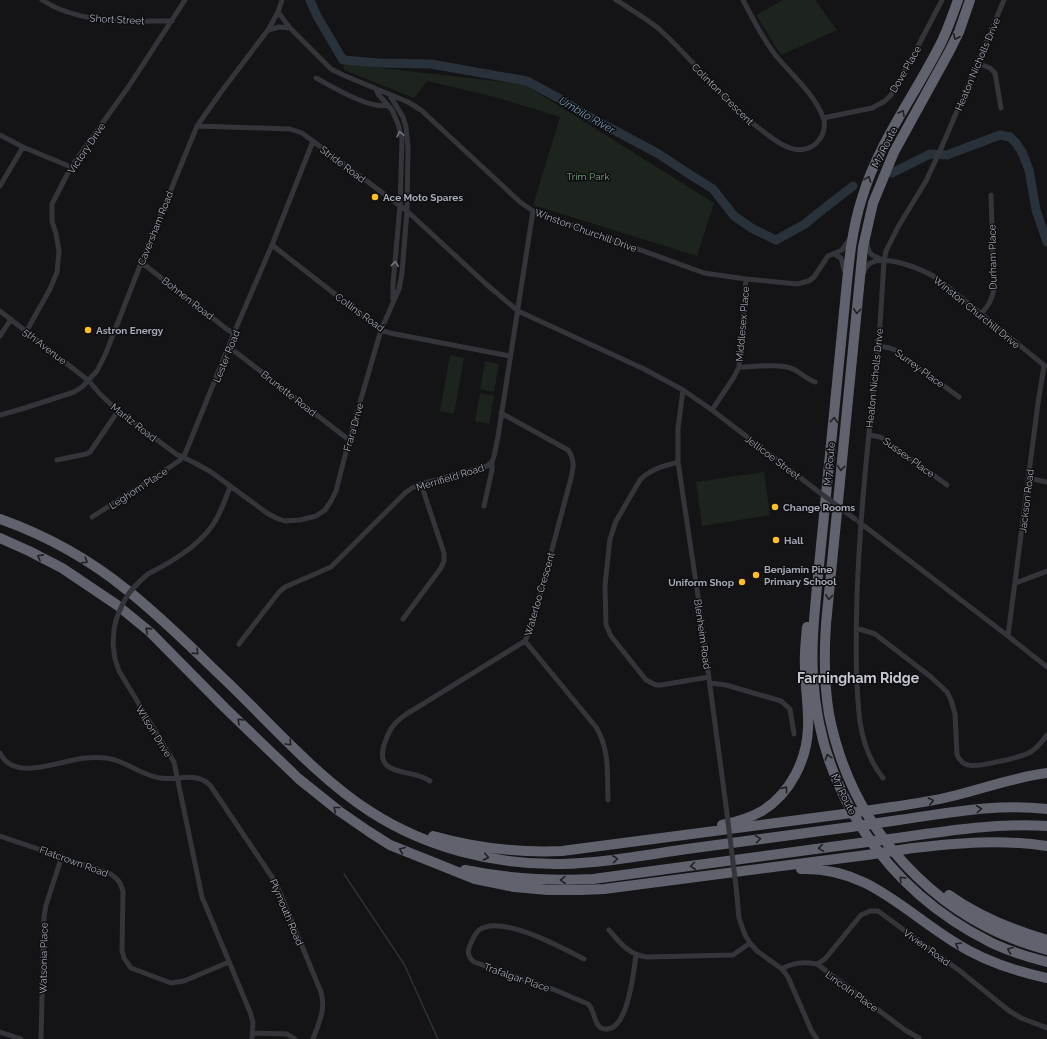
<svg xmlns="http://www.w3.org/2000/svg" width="1047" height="1039" font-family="Raleway,sans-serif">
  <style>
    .green { fill: #1c241d }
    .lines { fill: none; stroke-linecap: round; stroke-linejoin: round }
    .stream { stroke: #29323b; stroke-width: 1.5 }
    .river { stroke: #29323b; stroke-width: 9 }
    .street { stroke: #34353b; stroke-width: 5 }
    .highway { stroke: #60636d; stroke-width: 10 }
    .street-bridge { stroke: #34353b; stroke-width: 5 }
    .highway-bridge { stroke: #60636d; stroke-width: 10 }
    .oneway { stroke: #1f2023 }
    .oneway2 { stroke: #72757f }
    .poi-dot { fill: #ffbf23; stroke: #0f0f11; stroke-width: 1.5 }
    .labels { text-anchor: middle; stroke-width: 3; stroke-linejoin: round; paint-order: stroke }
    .street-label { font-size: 10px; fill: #a4a9b7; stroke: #0f0f11 }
    .park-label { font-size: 10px; fill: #79a47e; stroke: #0f0f11 }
    .poi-label { font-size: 10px; font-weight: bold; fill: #a4a9b7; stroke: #0f0f11; text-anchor: start }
    .water-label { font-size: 11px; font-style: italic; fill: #7896b6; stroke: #0f0f11 }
    .district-label { font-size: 14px; font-weight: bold; fill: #c6c9d3; stroke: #0f0f11 }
  </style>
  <rect width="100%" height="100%" fill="#141416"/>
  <path class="green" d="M783,0H815L837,30L781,55L756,15Z
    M344,64L524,84L714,203L697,256L533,205L560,117L495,97L427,81L414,98L344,70Z
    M450,355L464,358L454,414L440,411Z
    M485,361L499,364L494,392L480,389Z
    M480,393L494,396L489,424L475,421Z
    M764,472L770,515L702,526L696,482Z"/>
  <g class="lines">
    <path class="stream" d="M344,874L404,964L438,1039"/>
    <path class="river" d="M310,0L317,16L343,60L378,63L431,64L527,81L562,100L586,115L657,153L686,172L713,189L734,216L753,229L776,240L805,224L817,214L853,186
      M892,173L930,154L947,155L1000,135L1010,137L1016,143L1022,152L1029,170L1036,210L1047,242"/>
    <path class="street" d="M42,0C81,25 128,21 172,21
      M616,0C630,9 646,18 659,29C696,62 724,103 764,132C772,138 780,145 790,148C801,152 812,149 819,140C824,134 826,124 823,117C814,94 793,76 777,57C763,40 753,19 743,0
      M278,12L290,28L331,69L343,75L408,102L421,110L520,202L533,211L704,273L746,279L797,284L809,281L814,277L828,256L842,250L849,240
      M268,30L279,27L290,28
      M977,63L990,68L995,73L1001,108
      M316,78C333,87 370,110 388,105
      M376,89L378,94L392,110L398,124L402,139L400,206L393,284V300
      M823,118L872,108L885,101L891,95L916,50L942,0
      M197,126L290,129L302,133L407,211L486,284L518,311L644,369L683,390L712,410L815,489
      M0,135L23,147L71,167
      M0,186L23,147
      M867,243C868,255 873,256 883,260
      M272,245L381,330L390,333L510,356
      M834,254L841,258L844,270
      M141,263L146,266L228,330L234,333
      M864,272C871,246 923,270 937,278L1045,366
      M0,311L89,381L100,394L118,411L152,436L176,454L195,463L211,472L267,513L276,518L285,521L300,520L316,516L325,510L331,501L336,491L349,440L381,330L399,289L402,273L407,211L408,147L406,127L403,117L389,94
      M981,314C988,306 992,300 994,289L991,195
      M26,332L50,289L57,272L59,251L56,234L52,221V204L71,167L129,86L185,0
      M0,336L11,319
      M878,346L890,348L895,350L959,397
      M228,348L237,353L349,440
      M739,367C754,367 780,363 793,369C801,373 807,379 815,382
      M683,390L678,428V462L698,596L726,806
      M712,410L734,377L739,367L746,279
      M0,415L25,408L74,392L82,387L97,371L106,353L141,263L197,126L221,92L268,30L278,12L282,0
      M869,435L880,437L884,439L947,485
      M57,460L86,454L90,452L118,411
      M678,462C664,466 650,469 640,480L616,521L610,539L605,585L606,625L611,636L646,680L656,685H661L709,677
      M1028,478L1047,482
      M484,506L492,470V462
      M92,517L170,467L180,460L185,454L234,333L272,245L313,141
      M859,522L1008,636L1047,667
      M148,574C171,562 196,548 212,526C220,515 225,500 230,487
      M1016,583L1047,571
      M403,619L441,568L444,561V553L421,484
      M116,620L114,630L113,644L115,659L119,671L174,762L202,897L250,1012L253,1022L252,1039
      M856,628L875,634L931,677L947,692L951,700L955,714L957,755C959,759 963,764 968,765C977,768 1020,757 1029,753C1036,749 1042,742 1047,735
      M1008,636L1038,403L1044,366
      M525,641L596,727C610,750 607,774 608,800
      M239,644L279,592L285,587L331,567L405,493L412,488L421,484L487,466L492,462L494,456L498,437L533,211
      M710,683L726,685L781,701L790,709L794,734
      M0,753C14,783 61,760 85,758C95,757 108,757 118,761C132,766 145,776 160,778C177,781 196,771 210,785L276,883L321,992C326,1010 319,1022 313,1039
      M883,778C871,763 863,742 860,722C855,681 856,637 857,595C860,513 869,431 878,348C881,319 882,290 884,261L886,251L898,227L926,181L940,151L1004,0
      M430,781C413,768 374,778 384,745C389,731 392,724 405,715L525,641L531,628L570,482C573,470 576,461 568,450L501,413
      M0,836L109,873C117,878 121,882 123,892L122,950L124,958L131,968L171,983L184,981L229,962
      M736,886L739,918L745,935L750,943L757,951L782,969L788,977L812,1032L817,1039
      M609,930C620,943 629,955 647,957L733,955L750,943
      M584,959C562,948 502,914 479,930C475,934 473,938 471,943C467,951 467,956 474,962L555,990L588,1004C595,1010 593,1023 601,1028C628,1039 634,968 636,955
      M817,964L825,959L861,915L870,911H878L960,971L1008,1010L1021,1018L1047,1028
      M782,969C794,962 804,962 817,964L905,1030L919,1038
      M0,1032L21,1039
      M253,1033L287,1034L295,1039
      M41,1039L44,917L46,905L62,856"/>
    <path class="highway" d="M958,0C953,14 948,28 942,41C916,94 879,141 862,198C850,235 848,274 844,312C840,356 835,400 831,444C827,488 822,532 818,576C815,609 811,642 813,675C819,791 886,890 990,942C1008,951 1028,957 1047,962
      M970,0L959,32L949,52L894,152L873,203L863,247L826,624C824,654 824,684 829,714C851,828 935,920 1047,950
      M0,519C45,535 90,560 127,590C160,616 190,646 220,675C268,720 316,777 371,812C427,848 495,865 561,864C603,863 645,855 687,849C741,842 796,834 851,827
      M0,538L29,551L62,568L117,605L150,632L225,708L299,779L339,811L368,831L390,845L475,879L514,887L548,890H581L604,889L867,855
      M892,807C913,804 933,801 953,796C985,788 1015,777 1047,773
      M899,820C948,813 998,803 1047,809
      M722,825C736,822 750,818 762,811C790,794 807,760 808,728C809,708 805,687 805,667C804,654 806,640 807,627
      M433,836C476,848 518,853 562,851L844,814
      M905,837C952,830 999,823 1047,826
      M913,848C957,843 1002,839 1047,846
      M801,869C867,867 902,910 954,942C982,960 1014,971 1047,978
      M465,870C509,879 549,881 593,879L860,843
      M949,895C978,916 1013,930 1047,940"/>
    <path class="street-bridge" d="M815,489L855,519
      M116,620C124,598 130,589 148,574
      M726,806L736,886"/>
    <path class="highway-bridge" d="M844,814L892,807
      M851,827L899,820
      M860,843L905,837
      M867,855L913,848"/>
  </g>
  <defs><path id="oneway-chevron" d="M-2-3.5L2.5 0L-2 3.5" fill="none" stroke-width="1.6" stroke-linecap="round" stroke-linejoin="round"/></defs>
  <g class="oneway">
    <use href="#oneway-chevron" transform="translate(956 37) rotate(115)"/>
    <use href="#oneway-chevron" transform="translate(902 113) rotate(-60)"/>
    <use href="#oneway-chevron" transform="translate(868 179) rotate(-69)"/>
    <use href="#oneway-chevron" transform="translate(857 311) rotate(96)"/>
    <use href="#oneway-chevron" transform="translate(834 420) rotate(-85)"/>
    <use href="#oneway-chevron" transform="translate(841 468) rotate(96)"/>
    <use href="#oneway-chevron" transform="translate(40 557) rotate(-152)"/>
    <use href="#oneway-chevron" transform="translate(85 561) rotate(32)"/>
    <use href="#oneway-chevron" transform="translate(829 597) rotate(96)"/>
    <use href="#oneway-chevron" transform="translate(148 630) rotate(-140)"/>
    <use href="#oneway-chevron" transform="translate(196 652) rotate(44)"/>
    <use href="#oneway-chevron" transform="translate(240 721) rotate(-136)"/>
    <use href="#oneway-chevron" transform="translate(289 743) rotate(45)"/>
    <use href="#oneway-chevron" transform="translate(828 757) rotate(-108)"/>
    <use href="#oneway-chevron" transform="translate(785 789) rotate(-52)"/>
    <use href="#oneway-chevron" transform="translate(931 801) rotate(-12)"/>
    <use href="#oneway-chevron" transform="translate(336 809) rotate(-141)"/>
    <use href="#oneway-chevron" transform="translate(979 809) rotate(-6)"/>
    <use href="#oneway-chevron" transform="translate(758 839) rotate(-8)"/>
    <use href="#oneway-chevron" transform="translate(821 848) rotate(172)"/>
    <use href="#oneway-chevron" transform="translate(402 850) rotate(-157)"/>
    <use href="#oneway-chevron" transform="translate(486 857) rotate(12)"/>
    <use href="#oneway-chevron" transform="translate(615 859) rotate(-8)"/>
    <use href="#oneway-chevron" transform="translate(693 866) rotate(172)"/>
    <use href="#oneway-chevron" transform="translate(902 879) rotate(-134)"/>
    <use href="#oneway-chevron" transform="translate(563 880) rotate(178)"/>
    <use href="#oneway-chevron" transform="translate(958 945) rotate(-150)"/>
    <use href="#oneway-chevron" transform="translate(1010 950) rotate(-159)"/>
  </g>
  <g class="oneway2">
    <use href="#oneway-chevron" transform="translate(400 134) rotate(-103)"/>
    <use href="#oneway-chevron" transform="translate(395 264) rotate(-84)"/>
  </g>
  <g class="poi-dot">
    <circle cx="375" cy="197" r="4"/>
    <circle cx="88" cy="330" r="4"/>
    <circle cx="775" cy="507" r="4"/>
    <circle cx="776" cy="540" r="4"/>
    <circle cx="756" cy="575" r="4"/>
    <circle cx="742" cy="582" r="4"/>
  </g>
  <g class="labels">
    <g class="street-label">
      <text transform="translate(117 19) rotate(3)" y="4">Short Street</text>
      <text transform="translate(977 64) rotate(-67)" y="4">Heaton Nicholls Drive</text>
      <text transform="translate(905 69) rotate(-60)" y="4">Dove Place</text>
      <text transform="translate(723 94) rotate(45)" y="4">Colinton Crescent</text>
      <text transform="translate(884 147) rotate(-63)" y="4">M7 Route</text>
      <text transform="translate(86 148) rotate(-56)" y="4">Victory Drive</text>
      <text transform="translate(343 164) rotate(37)" y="4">Stride Road</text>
      <text transform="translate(155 228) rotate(-68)" y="4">Caversham Road</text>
      <text transform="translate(586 230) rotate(20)" y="4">Winston Churchill Drive</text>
      <text transform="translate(992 257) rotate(-91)" y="4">Durham Place</text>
      <text transform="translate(188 298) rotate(38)" y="4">Bohnen Road</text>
      <text transform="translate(360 312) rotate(36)" y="4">Collins Road</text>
      <text transform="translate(977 312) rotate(39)" y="4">Winston Churchill Drive</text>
      <text transform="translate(742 324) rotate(-85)" y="4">Middlesex Place</text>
      <text transform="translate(45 346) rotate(38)" y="4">5th Avenue</text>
      <text transform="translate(226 356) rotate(-68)" y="4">Lester Road</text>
      <text transform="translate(920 368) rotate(36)" y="4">Surrey Place</text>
      <text transform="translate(874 378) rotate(-84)" y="4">Heaton Nicholls Drive</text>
      <text transform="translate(289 393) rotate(38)" y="4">Brunette Road</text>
      <text transform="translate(134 422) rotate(38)" y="4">Maritz Road</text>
      <text transform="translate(353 427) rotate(-74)" y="4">Frara Drive</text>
      <text transform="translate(773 457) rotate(37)" y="4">Jellicoe Street</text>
      <text transform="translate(909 457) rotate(36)" y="4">Sussex Place</text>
      <text transform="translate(829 464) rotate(-85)" y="4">M7 Route</text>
      <text transform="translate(450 477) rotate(-17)" y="4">Merrifield Road</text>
      <text transform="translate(138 488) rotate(-33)" y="4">Leghorn Place</text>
      <text transform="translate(1026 501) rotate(-83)" y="4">Jackson Road</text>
      <text transform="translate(539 594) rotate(-74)" y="4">Waterloo Crescent</text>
      <text transform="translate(703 634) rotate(82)" y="4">Blenheim Road</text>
      <text transform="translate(154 731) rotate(58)" y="4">Wilson Drive</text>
      <text transform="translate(844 794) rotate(64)" y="4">M7 Route</text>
      <text transform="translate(74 861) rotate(20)" y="4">Flatcrown Road</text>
      <text transform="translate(287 912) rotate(67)" y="4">Plymouth Road</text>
      <text transform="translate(927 947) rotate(36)" y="4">Vivien Road</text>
      <text transform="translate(43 958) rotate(-89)" y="4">Watsonia Place</text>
      <text transform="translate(517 977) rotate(19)" y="4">Trafalgar Place</text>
      <text transform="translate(852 991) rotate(36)" y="4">Lincoln Place</text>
    </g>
    <g class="park-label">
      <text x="588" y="180">Trim Park</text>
    </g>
    <g class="poi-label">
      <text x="383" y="201">Ace Moto Spares</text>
      <text x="96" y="334">Astron Energy</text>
      <text x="783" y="511">Change Rooms</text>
      <text x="784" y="544">Hall</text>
      <text x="764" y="573">Benjamin Pine<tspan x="764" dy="12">Primary School</tspan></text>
      <text x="734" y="586" text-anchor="end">Uniform Shop</text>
    </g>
    <g class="water-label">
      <text transform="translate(587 115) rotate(30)" y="4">Umbilo River</text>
    </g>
    <g class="district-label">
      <text x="858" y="683">Farningham Ridge</text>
    </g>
  </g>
</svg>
